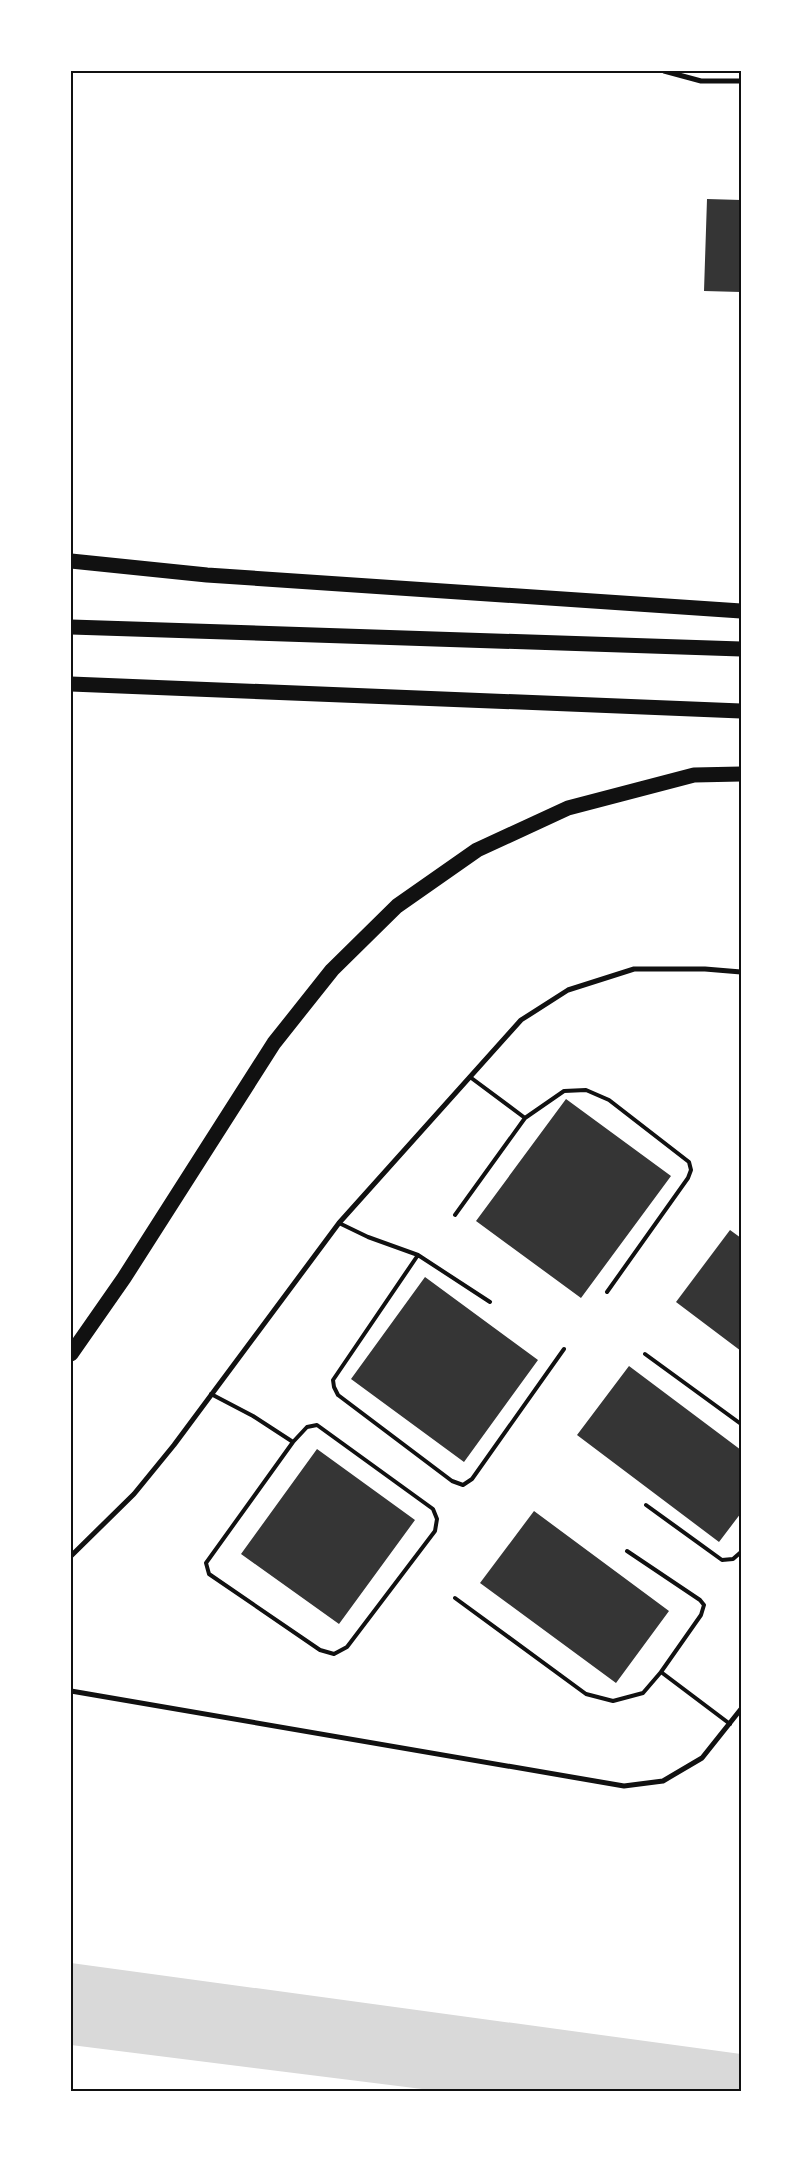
<svg xmlns="http://www.w3.org/2000/svg" width="812" height="2162" font-family="'Golos Text',sans-serif">
<style>
.water{fill:#d9d9d9}
.building{fill:#353535}
.lines{fill:none;stroke-linecap:round;stroke-linejoin:round}
.service{stroke:#111;stroke-width:4}
.minor{stroke:#111;stroke-width:5}
.motorway{stroke:#111;stroke-width:15}
.neatline{fill:none;stroke:#111;stroke-width:2}
</style>
<rect width="100%" height="100%" fill="#fff"/>
<path class="water" d="M71,1963l670,91v37h-303l-367,-46z"/>
<path class="building" d="M707,199l34,1v92l-37,-1z
M566,1099l105,77 -90,122 -105,-77z
M730,1230l11,8v113l-65,-49z
M425,1277l113,83 -74,102 -113,-83z
M629,1366l112,84v63l-22,29 -142,-107z
M317,1449l98,71 -76,104 -98,-70z
M534,1511l135,100 -53,72 -136,-100z"/>
<g class="lines">
<path class="service" d="M470,1077l55,41 39,-27 22,-1 23,10 80,62 2,8 -3,8 -81,114
M455,1215l70,-97
M339,1223l29,14 50,18 72,47
M418,1255l-85,125 1,7 4,8 114,86 11,4 9,-6 92,-130
M645,1354l96,70
M211,1394l42,22 40,26
M317,1425l116,84 4,10 -2,12 -88,116 -13,7 -14,-4 -111,-76 -3,-11 87,-121 14,-15z
M646,1505l76,55 11,-1 8,-7
M627,1551l73,49 4,5 -3,10 -40,57
M455,1598l131,96 27,7 30,-8 18,-21 69,52"/>
<path class="minor" d="M664,71l37,10h40
M71,1556l63,-62 40,-49 165,-222 182,-203 47,-30 66,-21h71l36,3
M71,1691l553,95 39,-5 39,-23 39,-49"/>
<path class="motorway" d="M71,561l136,14 534,36
M71,627l670,22
M71,684l670,27
M71,1354l53,-76 150,-235 58,-73 65,-64 80,-56 91,-42 126,-33 47,-1"/>
</g>
<rect width="812" height="2162" fill="none" stroke="#ffffff" stroke-width="145"/>
<rect x="72" y="72" width="668" height="2018" class="neatline"/>
</svg>
